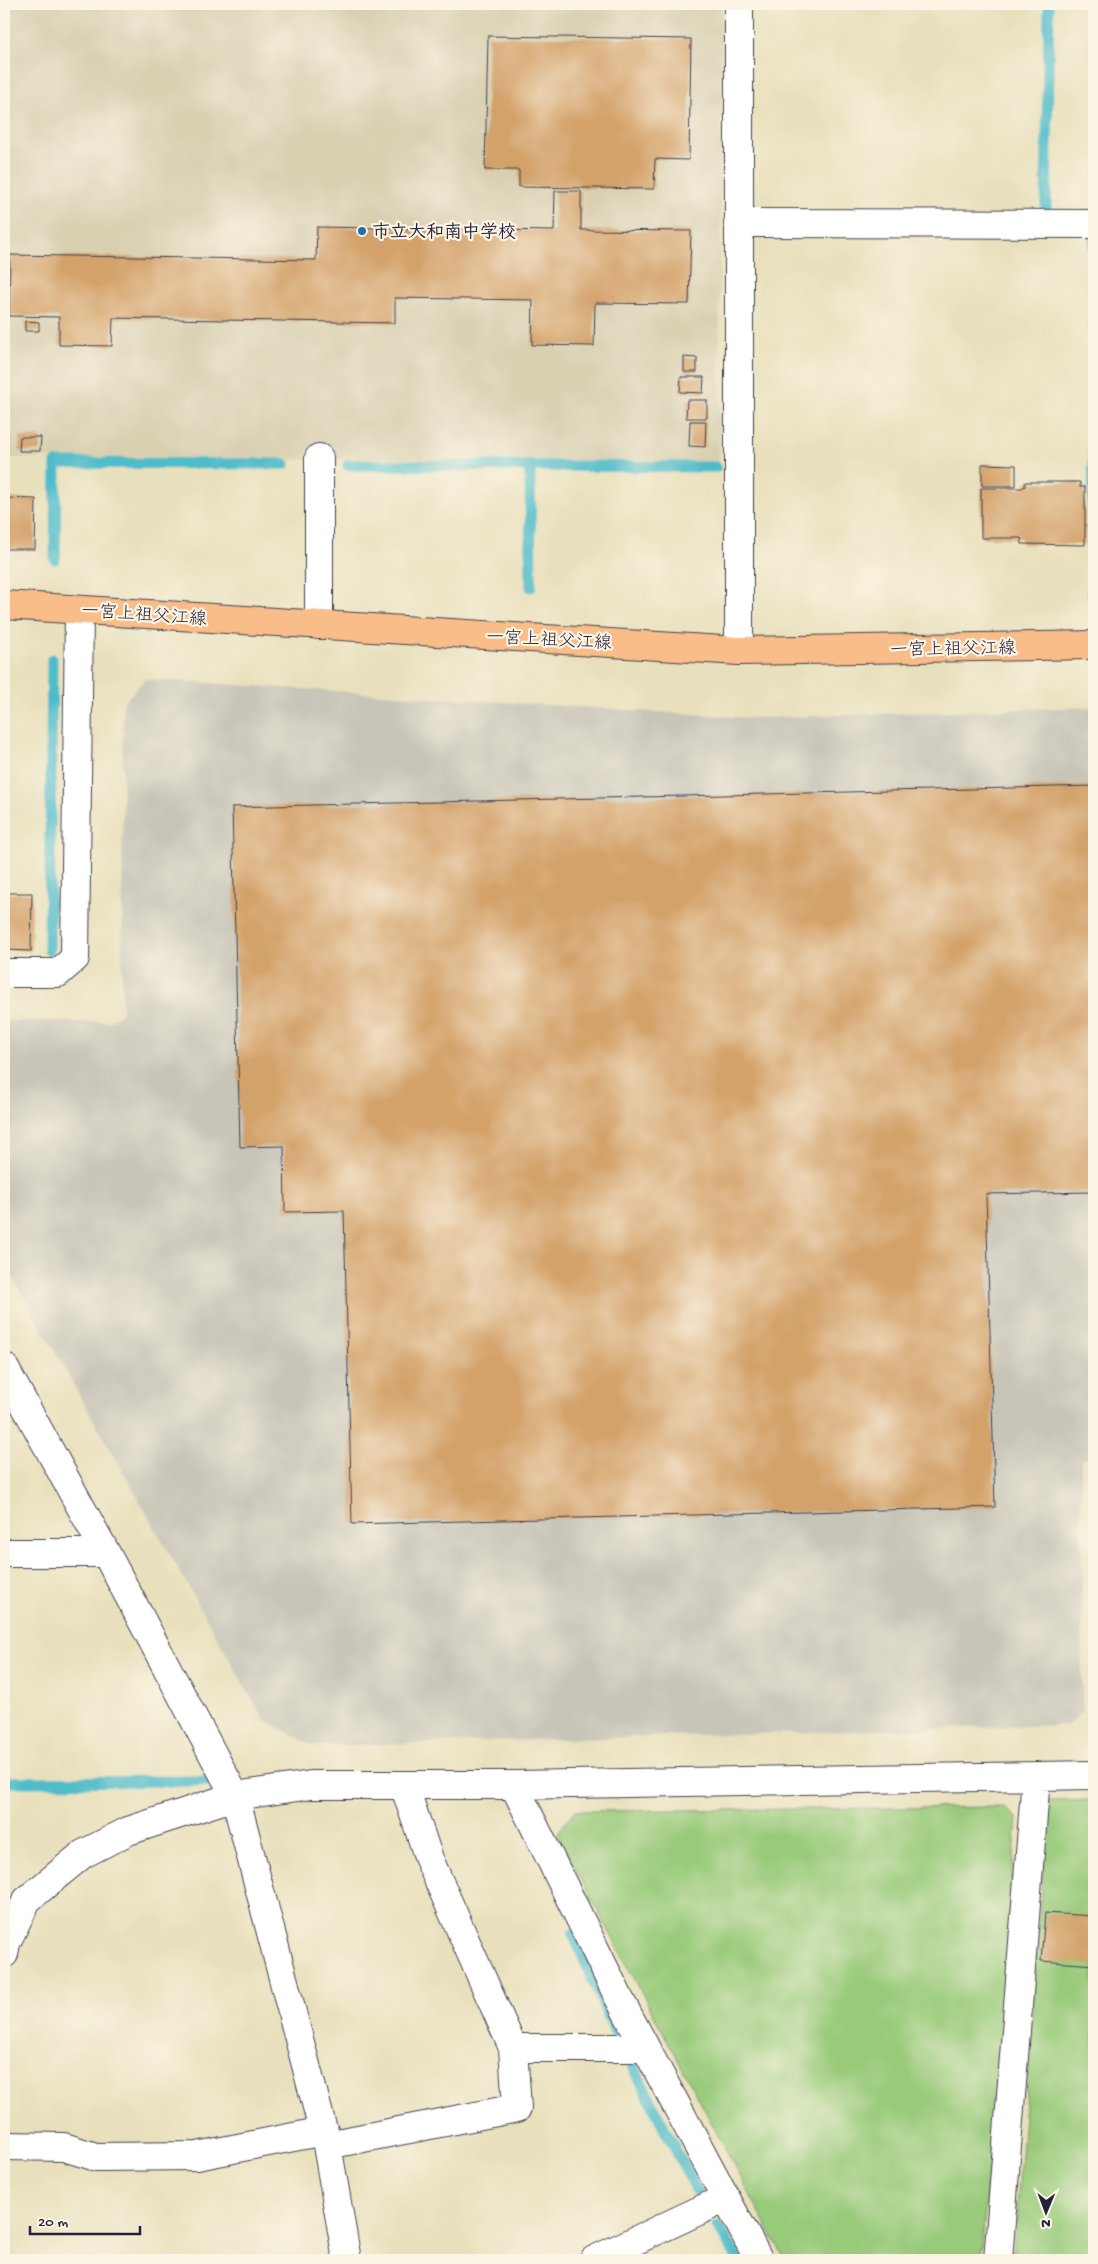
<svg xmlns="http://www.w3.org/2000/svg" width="1098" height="2264" font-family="'Gochi Hand','Klee One',sans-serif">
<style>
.built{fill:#d9d0b2}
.industrial{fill:#c7c5b8}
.green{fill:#99ca7a;stroke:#5e765a}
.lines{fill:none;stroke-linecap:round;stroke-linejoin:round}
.stream{stroke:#4fbcca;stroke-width:11}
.building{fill:#d3a26a}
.minor-casing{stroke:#403e4e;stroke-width:30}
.major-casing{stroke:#403e4e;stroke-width:30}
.minor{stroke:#fff;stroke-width:28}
.major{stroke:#f8bd89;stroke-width:28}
.poi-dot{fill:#1f6fb2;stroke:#fcf5e5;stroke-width:2}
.labels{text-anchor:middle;stroke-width:4.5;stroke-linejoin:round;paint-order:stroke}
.poi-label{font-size:18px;font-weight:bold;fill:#22223b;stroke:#fcf5e5;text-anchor:start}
.street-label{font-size:18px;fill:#22223b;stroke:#fcf5e5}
</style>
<rect width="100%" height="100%" fill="#fcf5e5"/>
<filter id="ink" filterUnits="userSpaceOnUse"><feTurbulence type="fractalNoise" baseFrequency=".02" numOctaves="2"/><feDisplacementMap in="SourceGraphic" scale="10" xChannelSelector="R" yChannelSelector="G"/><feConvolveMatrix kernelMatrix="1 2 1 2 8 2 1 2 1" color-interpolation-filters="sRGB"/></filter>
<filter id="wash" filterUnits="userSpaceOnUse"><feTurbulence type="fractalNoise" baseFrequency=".0096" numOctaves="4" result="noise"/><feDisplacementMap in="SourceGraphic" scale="20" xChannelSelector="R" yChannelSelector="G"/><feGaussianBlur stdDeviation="1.12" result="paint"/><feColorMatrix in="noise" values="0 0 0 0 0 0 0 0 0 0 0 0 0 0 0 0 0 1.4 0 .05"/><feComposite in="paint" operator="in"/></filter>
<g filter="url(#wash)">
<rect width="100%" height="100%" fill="#e8e0bc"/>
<path class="built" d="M4,4h718l-3,458 -715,-4z"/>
<path class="industrial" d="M145,679l607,39 342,-11v752h-13l1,253 -14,13 -754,21 -50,-26 -260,-458v-241l105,1 13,-9 1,-310z"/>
<path class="green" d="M1094,1800v460h-81l35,-459z
M1004,1807l13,11 -36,442h-196l-228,-426 17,-23z"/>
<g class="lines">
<path class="stream" d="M1046,208l3,-204
M348,465l368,2
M530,466l1,121
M55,559l1,-96 229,1
M1093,596l1,-362
M49,950l3,-291
M4,1782l202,-1
M573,1934l42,97
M629,2058l69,136
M718,2226l20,34"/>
</g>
<g id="blocks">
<path class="building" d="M488,36l203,3 -2,121 -34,-1 -1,30 -135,-2v-17h-34z
M555,191h26v39l110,1 -2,73 -94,-1 -1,43 -62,-1 1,-45 -138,-2v25l-282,-5 -1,28 -53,-1v-28l-50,-1 1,-61 306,5 1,-33 237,4z
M25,321l14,1v9h-14z
M684,357l13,1v14h-13z
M681,377h23l-1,16 -23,-1z
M687,400h20v18h-21z
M690,421h16l-1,26 -16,-1z
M20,437h21l-1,14h-21z
M982,464l34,1v21h-34z
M1025,482h55v5h5v58l-63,-1 -1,-6h-40v-50h41l3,-2z
M4,498l32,1 -1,50h-31z
M1094,786v406l-108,2 9,313 -643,17 -8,-313 -59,1 -1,-66 -44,1 -8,-340z
M4,893h28l-1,58 -27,-1z
M1045,1913l49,3v49l-53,-4z"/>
</g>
</g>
<g filter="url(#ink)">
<use href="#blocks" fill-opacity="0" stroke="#403e4e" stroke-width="1"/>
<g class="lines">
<g class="minor-casing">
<path id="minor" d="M739,4v647
M738,223l356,1
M319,458v167
M4,973h54l17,-15 4,-348
M4,1367l102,186 129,243 92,349 20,115
M4,1553h102
M514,1785l105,213 140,262
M4,1954l2,-11 21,-43 56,-46 45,-23 107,-35 76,-11h203l580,-10
M513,2048h132
M327,2145l190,-37 -4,-60 -84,-189 -25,-74
M4,2146l60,1 32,10 101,-1 127,-25
M594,2260l132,-62
M998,2260l38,-483"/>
</g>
<g class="major-casing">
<path id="major" d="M4,605l735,46 355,-6"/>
</g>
<use href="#minor" class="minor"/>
<use href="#major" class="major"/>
</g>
</g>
<circle class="poi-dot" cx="362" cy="231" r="5"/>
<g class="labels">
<g class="poi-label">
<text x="372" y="237">市立大和南中学校</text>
</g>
<g class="street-label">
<text transform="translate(144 614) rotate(4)" y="6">一宮上祖父江線</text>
<text transform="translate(549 639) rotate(3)" y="6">一宮上祖父江線</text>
<text transform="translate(953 648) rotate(-1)" y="6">一宮上祖父江線</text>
</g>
</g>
<rect width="1098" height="2264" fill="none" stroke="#fcf5e5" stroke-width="20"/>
<g transform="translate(1046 2212) rotate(181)" stroke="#fcf5e5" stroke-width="4" paint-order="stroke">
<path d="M0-4L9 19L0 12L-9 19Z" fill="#22223b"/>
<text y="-8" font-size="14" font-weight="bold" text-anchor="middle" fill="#22223b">N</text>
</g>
<path d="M30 2226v8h110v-8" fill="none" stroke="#22223b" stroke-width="2.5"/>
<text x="38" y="2226" font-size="15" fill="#22223b" stroke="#fcf5e5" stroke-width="4" paint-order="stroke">20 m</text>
</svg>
